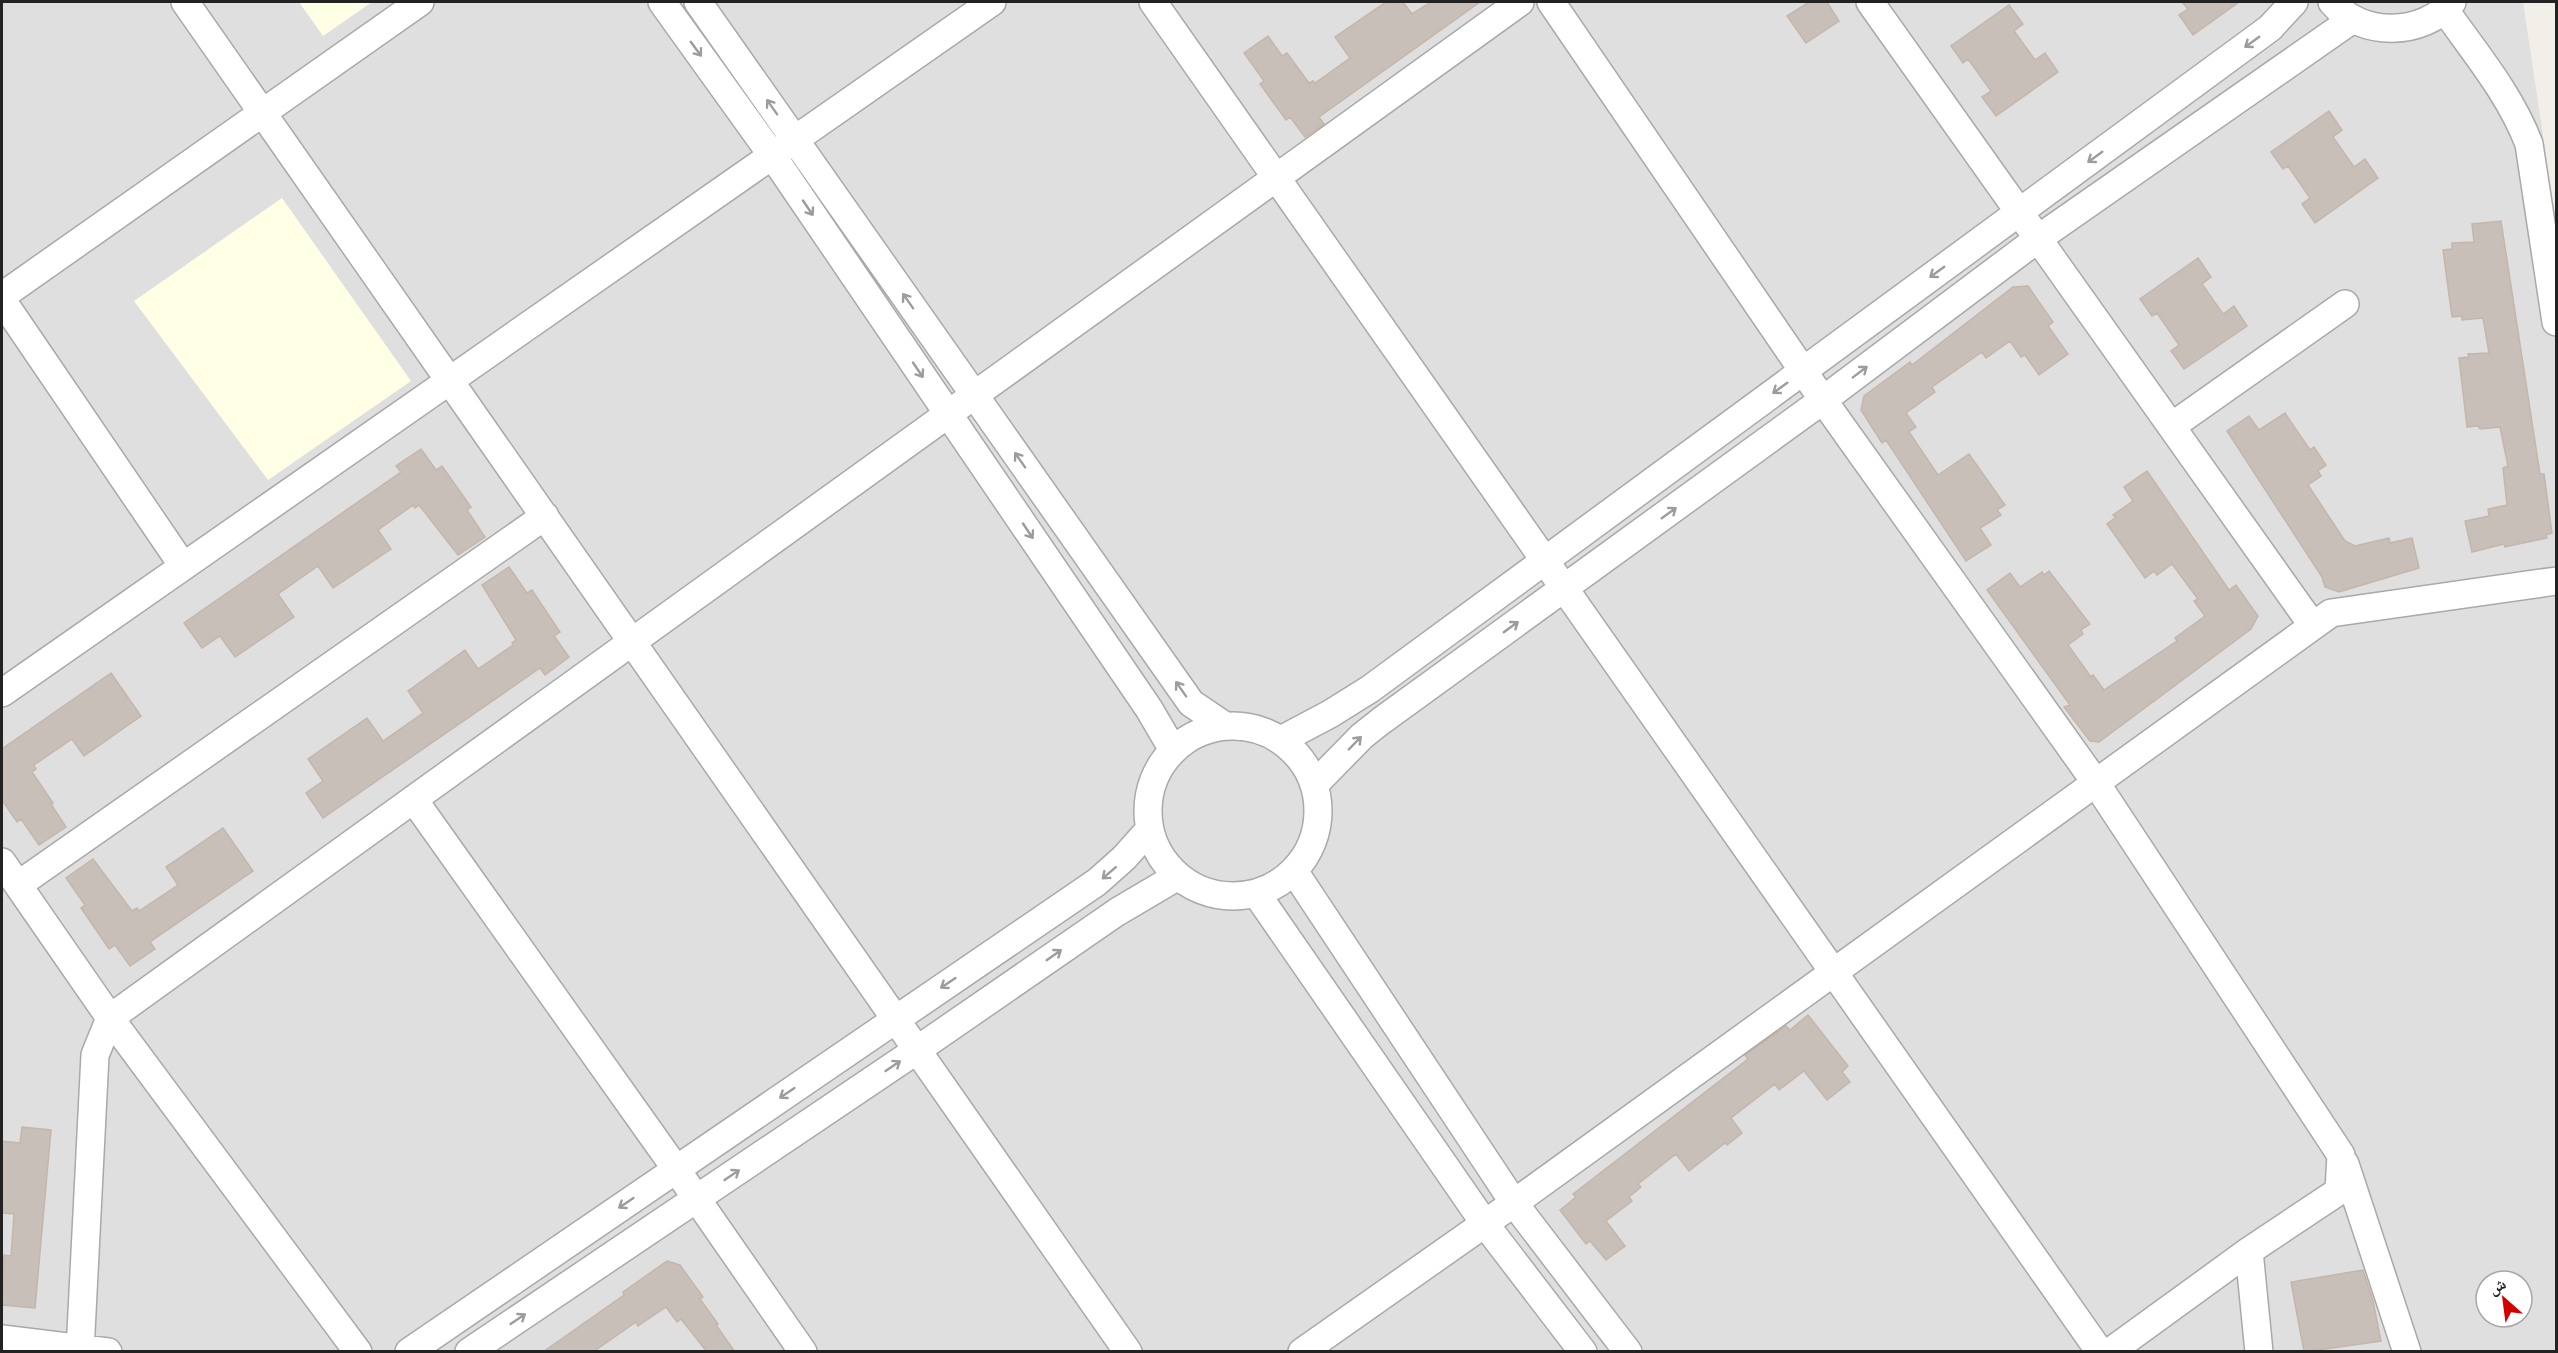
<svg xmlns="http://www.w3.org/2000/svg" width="2558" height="1353" font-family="'Public Sans','Noto Naskh Arabic',sans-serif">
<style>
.residential{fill:#e0dfdf;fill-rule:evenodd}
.education{fill:#ffffe5}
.building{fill:#c7bfb8;stroke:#c4b6ab;stroke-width:1.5}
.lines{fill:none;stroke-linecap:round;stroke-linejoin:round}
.minor-casing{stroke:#a9a9a9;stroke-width:30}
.minor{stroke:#fff;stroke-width:27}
.oneway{stroke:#9c9c9c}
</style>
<rect width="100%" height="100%" fill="#f2efe9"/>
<path class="residential" d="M2,2h2521l33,220v1129l-2554,1zM2486,1281h36v36h-36z"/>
<path class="education" d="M299,2h73l-49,34z
M282,198l129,183 -143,99 -134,-179z"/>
<path class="building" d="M1386,2h17l9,12 19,-12h49l-161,115 5,7 -19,13 -15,-20 -4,3 -26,-36 4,-3 -20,-28 24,-17 14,20 5,-3 22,30 4,-2 2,2 35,-25 -15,-21z
M1809,2h18l12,19 -33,22 -19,-27z
M2182,2h57l-46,33 -14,-20 9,-6z
M2009,5l14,19 -9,7 21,29 10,-7 13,19 -62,44 -14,-19 9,-6 -23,-32 -5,4 -12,-17z
M2329,111l13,19 -9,7 21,30 11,-8 13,19 -63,45 -13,-19 8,-6 -22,-32 -5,3 -12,-17z
M2501,221l39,253h4l8,59 -6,2 1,3 -42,9 -1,-3 -32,8 -7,-31 24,-5 -1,-7 19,-4 -4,-37 5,-2 -8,-39 -20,2 -2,-3 -11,1 -8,-69 10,-1 -1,-3 21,-1 -6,-35 -21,2v-4l-10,1 -9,-67 9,-1v-6l22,-1 -2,-18z
M2198,258l13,19 -9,7 21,30 11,-8 13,20 -63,43 -13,-18 8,-6 -22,-32 -5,3 -12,-17z
M2028,286l25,36 -5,4 20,28 -29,21 -14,-20 -4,2 -11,-16 -24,17 -4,-6 -50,35 3,5 -29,21 10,14 -7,5 29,43 31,-21 36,51 -8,5 4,5 -21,13 11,17 -25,16 -80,-121 -4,3 -21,-33 3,-14 46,-34 2,3 101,-78z
M2285,413l25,37 4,-3 12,18 -8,6 3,5 -13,9 37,56 10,5 34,-8 1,5 22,-5 7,30 -80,24 -14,-5 -3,-10 -95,-146 22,-15 10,14z
M421,449l15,21 6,-4 29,41 -4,3 18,27 -27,18 -39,-50 -4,3 -2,-3 -35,25 13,19 -58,39 -15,-22 -40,28 16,23 -59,40 -15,-21 -18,12 -18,-25 217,-151 -5,-6z
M2147,471l82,119 7,-5 22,31 -7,13 -152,113 -9,-1 -26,-34 6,-2 -83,-115 23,-17 10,14 22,-15 2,3 5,-4 41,53 -9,6 2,4 -15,11 23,32 2,-2 11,15 73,-49 -2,-3 30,-22 -11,-15 4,-2 -26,-35 -15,11 -3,-4 -9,7 -38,-54 9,-7 -3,-2 20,-14 -9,-14z
M509,567l18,26 5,-3 28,42 -6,4 15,21 -24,18 -5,-7 -217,150 -17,-25 17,-12 -15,-22 59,-41 16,23 40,-28 -15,-22 57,-41 13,19 35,-24 -1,-2 4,-3 -34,-55z
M111,673l30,43 -57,40 -12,-17 -38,26 2,4 -4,3 21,31 -2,1 15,23 -27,18 -18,-26 -4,3 -15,-22v-51z
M223,828l30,43 -103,71 5,7 -25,17 -15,-21 -6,4 -28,-41 4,-3 -19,-27 27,-19 39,52 5,-3 2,3 39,-26 -12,-18z
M1808,1015l40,51 -6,6 8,10 -23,18 -23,-29 -25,19 -4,-6 -44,34 11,15 -15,12 -2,-2 -36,28 -13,-17 -38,30 3,3 -12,10 3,4 -26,20 19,25 -19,14 -16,-19 -4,3 -26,-34 16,-13 -3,-3 175,-135 -3,-4 41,-29 4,4z
M22,1127l29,3 -16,178 -33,-3 2,-50 7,1 3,-42 -12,-1v-72l18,2z
M667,1261l13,4 23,32 -3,2 18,25 -2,1 19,27h-28l-26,-33 -4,3 -11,-15 -28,19 -2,-4 -43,30h-50l81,-57 -1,-3z
M2363,1270l10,31 8,40 -77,11 -13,-70z"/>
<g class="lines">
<g class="minor-casing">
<path id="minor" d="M185,2l943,1350
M662,2l110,153 377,554 24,41
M698,2l493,701 34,23
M1153,2l947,1350
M1551,2l272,398 273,383 245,372 -2,36 -90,60 -139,101
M1870,2l443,624
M2332,2c30,36 91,34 120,0
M2445,10c30,43 65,84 84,134l27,178
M2,296l418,-294
M2,300l181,266
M2172,426l173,-122
M2,693l990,-691
M1148 811a85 85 0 1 1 170 0a85 85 0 1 1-170 0Z
M1281,740l49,-26 40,-25 900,-661 24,-26
M1314,785l48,-49 19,-15 442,-321 216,-162 314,-219
M414,800l262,369 127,183
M2,862l108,156 248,334
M1294,871l220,332 114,149
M18,885l527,-369
M1256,893l229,331 98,128
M2345,1164l62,188
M2249,1251l10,101
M2,1339l106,13
M80,1352l15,-297 15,-37 1410,-1016
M409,1352l688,-470 27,-24 25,-28
M469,1352l448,-302 200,-138 61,-36
M1302,1352l212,-149 817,-590 225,-32"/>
</g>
<use href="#minor" class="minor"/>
</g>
<defs><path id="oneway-shaft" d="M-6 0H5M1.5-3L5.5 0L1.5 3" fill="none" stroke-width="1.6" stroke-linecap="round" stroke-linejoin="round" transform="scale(1.5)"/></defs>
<g class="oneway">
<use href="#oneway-shaft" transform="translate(2252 42) rotate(144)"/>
<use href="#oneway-shaft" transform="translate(696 49) rotate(54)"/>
<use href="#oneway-shaft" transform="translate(772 107) rotate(-125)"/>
<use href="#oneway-shaft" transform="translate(2095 157) rotate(144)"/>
<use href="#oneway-shaft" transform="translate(808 208) rotate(56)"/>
<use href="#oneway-shaft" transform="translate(1937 272) rotate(144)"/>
<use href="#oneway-shaft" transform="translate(908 301) rotate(-125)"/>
<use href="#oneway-shaft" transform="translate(918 370) rotate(56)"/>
<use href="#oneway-shaft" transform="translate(1860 372) rotate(-37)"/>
<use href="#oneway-shaft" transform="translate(1780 388) rotate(144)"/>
<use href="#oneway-shaft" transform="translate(1020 460) rotate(-125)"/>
<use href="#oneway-shaft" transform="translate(1669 513) rotate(-36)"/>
<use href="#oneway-shaft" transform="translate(1028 531) rotate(56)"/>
<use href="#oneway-shaft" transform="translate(1511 627) rotate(-36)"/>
<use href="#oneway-shaft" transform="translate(1181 689) rotate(-125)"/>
<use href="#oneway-shaft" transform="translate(1355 743) rotate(-46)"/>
<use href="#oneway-shaft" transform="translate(1109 873) rotate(139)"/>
<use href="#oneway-shaft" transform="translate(1054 955) rotate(-35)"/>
<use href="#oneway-shaft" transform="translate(948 983) rotate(146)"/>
<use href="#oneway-shaft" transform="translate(893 1066) rotate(-34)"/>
<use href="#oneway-shaft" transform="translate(787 1093) rotate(146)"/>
<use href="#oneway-shaft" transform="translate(732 1175) rotate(-34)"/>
<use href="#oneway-shaft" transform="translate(626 1203) rotate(146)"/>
<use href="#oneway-shaft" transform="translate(518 1319) rotate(-34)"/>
</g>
<rect width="2558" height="1353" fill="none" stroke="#222222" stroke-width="6"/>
<g transform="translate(2504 1299) rotate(332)"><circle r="28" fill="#ffffff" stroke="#a7a7a7" stroke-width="1.5"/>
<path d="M0-4.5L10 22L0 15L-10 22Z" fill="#d40000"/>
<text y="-9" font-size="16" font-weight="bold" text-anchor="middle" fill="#222222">ش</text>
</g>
</svg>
